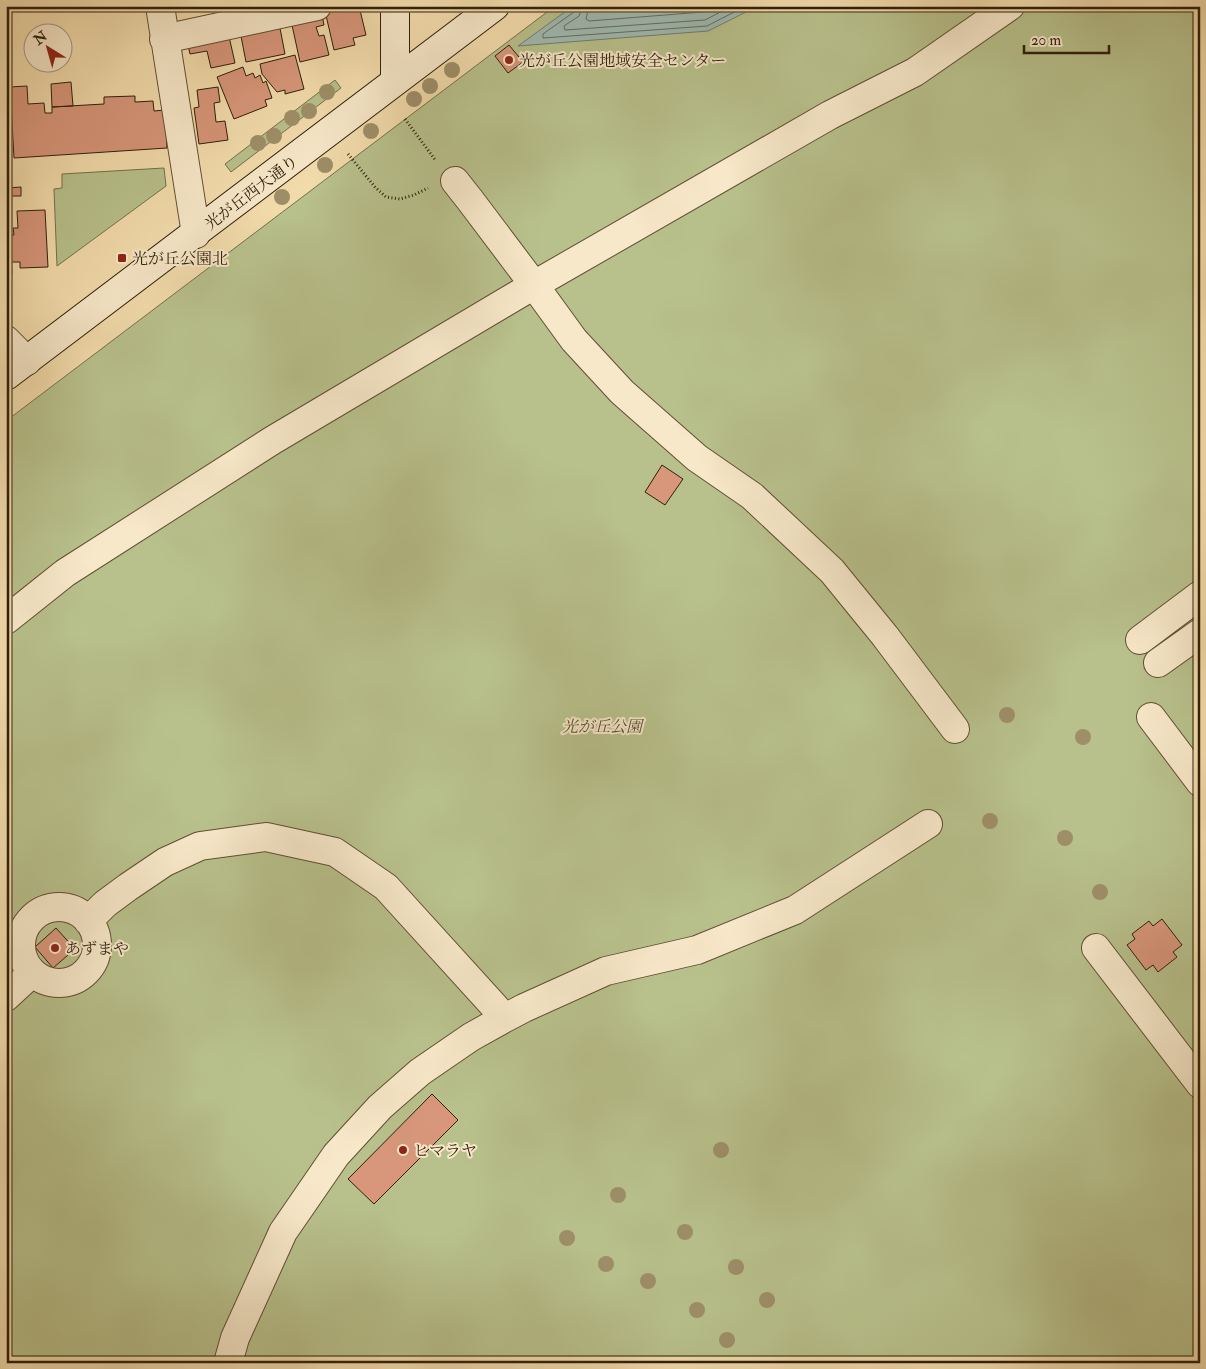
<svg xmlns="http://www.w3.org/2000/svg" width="1206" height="1369" font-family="'IM FELL Double Pica','Noto Serif JP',serif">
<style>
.green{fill:#b8c18c;stroke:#74704c}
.water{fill:#9ebab2;stroke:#727c6f}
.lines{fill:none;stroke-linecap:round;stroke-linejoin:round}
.shore{stroke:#666c5e;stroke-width:1}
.building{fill:#d8977b;stroke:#2f1f0b}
.street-casing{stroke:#604e33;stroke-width:30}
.secondary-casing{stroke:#2f1f0b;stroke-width:30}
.path{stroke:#2f1f0b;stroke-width:3;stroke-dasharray:1 2.5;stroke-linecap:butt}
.street{stroke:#f7e8c9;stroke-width:28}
.secondary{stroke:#f7e8c9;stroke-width:28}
.tree{fill:#9e8f69}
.poi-dot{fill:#8f2418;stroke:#f7e8c9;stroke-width:2}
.labels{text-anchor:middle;stroke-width:4;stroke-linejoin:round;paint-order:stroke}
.poi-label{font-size:16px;fill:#2f1f0b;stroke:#f7e8c9;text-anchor:start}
.street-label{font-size:16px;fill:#2f1f0b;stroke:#f7e8c9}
.park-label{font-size:16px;font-style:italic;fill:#585032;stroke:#f7e8c9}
</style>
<rect width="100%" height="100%" fill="#f3dcac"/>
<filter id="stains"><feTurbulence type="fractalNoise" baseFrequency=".004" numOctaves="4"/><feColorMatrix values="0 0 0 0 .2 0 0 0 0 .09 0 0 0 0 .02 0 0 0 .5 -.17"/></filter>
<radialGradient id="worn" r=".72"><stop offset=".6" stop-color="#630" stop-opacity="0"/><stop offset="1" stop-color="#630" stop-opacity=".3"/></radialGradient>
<path class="green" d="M555,6h645v1357h-1194v-942z
M335,80l6,8 -110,84 -6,-8z
M164,168l2,18 -109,80 -3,-77 8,-1v-14z"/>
<path class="water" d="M573,6h185l-50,25 -190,15z"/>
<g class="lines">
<path class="shore" d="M575,6l-1,6 -31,22v4l164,-12 39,-20
M582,6l-1,5 -2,5 -15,10 1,4 140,-10 27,-14
M589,6l-3,13 3,2 114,-9 13,-6"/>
</g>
<path class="building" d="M343,6h16l7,29 -13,3 2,7 -21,5 -9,-39z
M321,10l3,15 -8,2 3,9 5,-1 5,20 -29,7 -8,-37z
M279,23l6,31 -39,8 -6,-31z
M228,32l7,31 -24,5 -4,-17 -17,3 -3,-13z
M509,45l14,17 -15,11 -13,-17z
M295,55l9,34 -19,5v-4l-8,2 -15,-18 -2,-10z
M243,67l3,9 7,-3 2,5 5,-3 3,8 3,-2 6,17 -7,2 2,6 -33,13 -17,-42z
M71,82l2,24 -21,1 -1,-23z
M27,86l1,18 16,-1 1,10h7v-6l52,-3v-7l31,-1v6l18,-1 1,10 11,-1 2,38 -153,10 -4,-71z
M218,87l2,15 -6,1 2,19 9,-1 3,19 -29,4 -5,-36 5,-1 -2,-17z
M21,187v9h-13l-1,-8z
M45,210l3,57 -28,1v-6h-9l1,11 -6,1v-58h3l1,19h4l-1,-7h5l-1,-17z
M662,465l21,14 -18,26 -20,-13z
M1162,919l20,26 -9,7 4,5 -19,15 -5,-7 -7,5 -19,-25 8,-6 -3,-5 17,-13 4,5z
M56,928l19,21 -22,19 -18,-21z
M432,1094l26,26 -84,84 -26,-25z"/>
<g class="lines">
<g class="street-casing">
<path id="street" d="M160,6l36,228
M164,39l153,-33
M455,181l15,19 64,85 40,55 48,52 75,66 55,38 80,75 53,65 70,93
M6,340l21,21
M6,620l59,-47 208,-133 261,-155 296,-170 85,-43 95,-66
M1140,640l60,-45
M1158,663l42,-30
M1151,717l49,65
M21 945a38 38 0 1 1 76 0a38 38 0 1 1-76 0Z
M88,921l17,-17 23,-17 37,-25 35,-16 66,-9 69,15 51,35 119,131
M1096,948l104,136
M6,997l26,-24
M228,1363l7,-25 48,-106 53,-77 44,-48 40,-35 51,-35 34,-19 19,-10 82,-37 91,-21 98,-40 133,-86"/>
</g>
<g class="secondary-casing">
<path id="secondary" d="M395,6v75
M6,376l489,-370"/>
</g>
<path class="path" d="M405,119l31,42
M348,154l27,33 11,10 14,2 14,-4 14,-7"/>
<use href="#street" class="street"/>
<use href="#secondary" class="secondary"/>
</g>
<g class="tree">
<circle cx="452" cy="70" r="8"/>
<circle cx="430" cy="86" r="8"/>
<circle cx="327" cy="92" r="8"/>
<circle cx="414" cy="99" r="8"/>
<circle cx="309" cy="111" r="8"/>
<circle cx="292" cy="118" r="8"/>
<circle cx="371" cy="131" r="8"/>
<circle cx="274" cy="136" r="8"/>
<circle cx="258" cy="143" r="8"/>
<circle cx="325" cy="165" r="8"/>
<circle cx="282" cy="197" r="8"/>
<circle cx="1007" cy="715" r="8"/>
<circle cx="1083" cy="737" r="8"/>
<circle cx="990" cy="821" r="8"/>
<circle cx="1065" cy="838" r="8"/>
<circle cx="1100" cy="892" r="8"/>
<circle cx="721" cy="1150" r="8"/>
<circle cx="618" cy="1195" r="8"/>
<circle cx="685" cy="1232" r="8"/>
<circle cx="567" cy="1238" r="8"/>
<circle cx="606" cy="1264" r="8"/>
<circle cx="736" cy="1267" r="8"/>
<circle cx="648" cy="1281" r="8"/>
<circle cx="767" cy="1300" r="8"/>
<circle cx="697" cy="1310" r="8"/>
<circle cx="727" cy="1340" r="8"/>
</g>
<g class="poi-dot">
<circle cx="509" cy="60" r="5"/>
<rect x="117" y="253" width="10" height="10" rx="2.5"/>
<circle cx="55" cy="948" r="5"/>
<circle cx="403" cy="1150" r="5"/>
</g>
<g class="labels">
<g class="poi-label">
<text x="519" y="66">光が丘公園地域安全センター</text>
<text x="132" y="264">光が丘公園北</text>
<text x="65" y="954">あずまや</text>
<text x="413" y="1156">ヒマラヤ</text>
</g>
<g class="street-label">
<text transform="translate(251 192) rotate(-37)" y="6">光が丘西大通り</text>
</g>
<g class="park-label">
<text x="602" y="732">光が丘公園</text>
</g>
</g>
<rect width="1206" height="1369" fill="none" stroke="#f3dcac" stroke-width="25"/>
<rect x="8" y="8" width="1191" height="1354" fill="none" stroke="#2f1f0b" stroke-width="2.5"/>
<rect x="12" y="12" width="1181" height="1344" fill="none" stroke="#2f1f0b"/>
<g transform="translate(48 48) rotate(323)"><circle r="24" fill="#f7e8c9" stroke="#a7987d"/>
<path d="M0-4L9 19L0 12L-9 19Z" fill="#8f2418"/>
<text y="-8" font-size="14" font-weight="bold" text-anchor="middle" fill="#2f1f0b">N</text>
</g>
<path d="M1024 45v8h85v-8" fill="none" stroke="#2f1f0b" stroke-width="2.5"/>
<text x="1031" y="45" font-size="15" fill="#2f1f0b" stroke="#f7e8c9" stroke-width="4" paint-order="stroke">20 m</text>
<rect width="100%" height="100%" filter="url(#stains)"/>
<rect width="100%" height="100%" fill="url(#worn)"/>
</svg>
